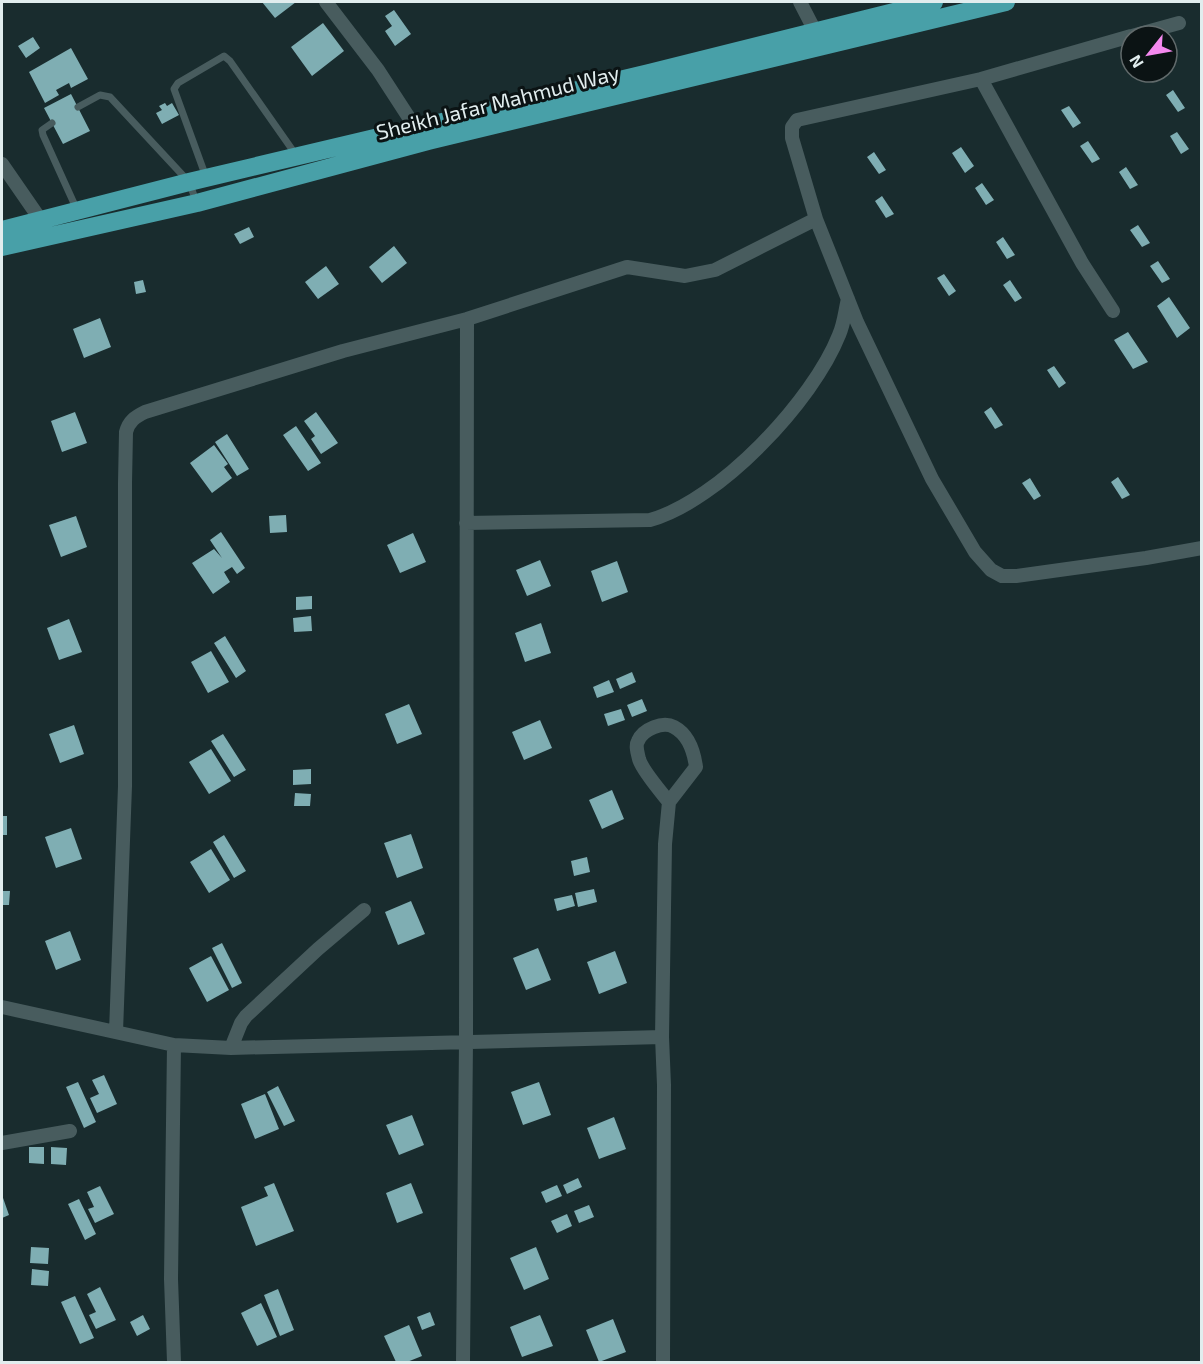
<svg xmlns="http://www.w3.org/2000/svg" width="1203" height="1364" font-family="'Exo 2',sans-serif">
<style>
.building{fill:#7faeb3}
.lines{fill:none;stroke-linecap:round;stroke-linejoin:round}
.lane{stroke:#485c5e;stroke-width:7}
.street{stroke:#485c5e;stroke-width:14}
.primary{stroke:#48a0a8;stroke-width:18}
.labels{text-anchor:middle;stroke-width:6;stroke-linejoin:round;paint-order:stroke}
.street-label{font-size:21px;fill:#e1edee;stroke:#0b1314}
</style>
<rect width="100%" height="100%" fill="#192c2e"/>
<path class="building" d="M262,2h34l-21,16z
M394,10l17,24 -16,12 -10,-15 7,-5 -7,-10z
M323,23l21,28 -32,25 -21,-29z
M33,37l7,11 -14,10 -8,-12z
M71,48l17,31 -17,9 -2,-5 -13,7 3,5 -14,8 -16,-31z
M1173,90l12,18 -7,4 -12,-17z
M71,94l19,37 -27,13 -19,-36z
M165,103l2,3 5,-3 7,12 -17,9 -6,-11 6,-3 -3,-4z
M1069,106l12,17 -8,5 -12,-18z
M1177,132l12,17 -8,5 -11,-18z
M1088,141l12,18 -8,4 -12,-17z
M961,147l13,19 -9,7 -13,-20z
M874,152l12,18 -7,4 -12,-17z
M1126,167l12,18 -8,4 -11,-17z
M982,183l12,17 -8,5 -11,-17z
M882,196l12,18 -8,4 -11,-17z
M1138,225l12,18 -8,4 -12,-17z
M249,227l5,10 -14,7 -6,-10z
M1003,237l12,18 -8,4 -11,-17z
M394,246l13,17 -25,20 -13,-16z
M1158,261l12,18 -8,4 -12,-17z
M326,266l13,18 -21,15 -13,-17z
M944,274l12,17 -7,5 -12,-18z
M143,280l3,12 -10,2 -2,-12z
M1010,280l12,18 -7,4 -12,-17z
M1169,297l21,31 -13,10 -20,-32z
M100,318l11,29 -27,11 -11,-29z
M1128,332l20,30 -15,7 -19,-29z
M1054,366l12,17 -7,5 -12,-18z
M991,407l12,18 -8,4 -11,-17z
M75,412l12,31 -25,9 -11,-31z
M316,412l22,31 -17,11 -10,-15 4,-3 -11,-15z
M296,426l25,37 -13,8 -25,-36z
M227,434l22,35 -12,7 -22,-34z
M214,445l14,19 -4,3 8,11 -20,15 -22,-30z
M1118,477l12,18 -8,4 -11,-17z
M1030,478l11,18 -7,4 -12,-17z
M286,515l1,17 -17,1 -1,-17z
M76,516l11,31 -26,10 -12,-32z
M221,532l24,36 -8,6 -5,-7 -8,5 6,10 -17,12 -21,-31 22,-14 8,9 -12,-18z
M413,533l13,29 -26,11 -13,-28z
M540,560l11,26 -24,10 -11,-26z
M617,561l11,31 -26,10 -11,-31z
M312,596v13l-16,1v-13z
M311,616l1,15 -18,1 -1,-14z
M69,619l13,33 -23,8 -12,-32z
M541,623l10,30 -26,9 -10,-29z
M225,636l21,35 -10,7 -22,-35z
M211,651l18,31 -21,11 -17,-31z
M632,672l4,10 -16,7 -4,-10z
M609,680l5,12 -17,6 -4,-11z
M642,699l5,12 -15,6 -5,-12z
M409,704l13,30 -25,10 -12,-30z
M621,709l4,11 -17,6 -4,-12z
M540,720l12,28 -28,12 -12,-28z
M74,725l10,29 -24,9 -11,-29z
M223,734l23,36 -12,7 -23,-36z
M211,749l20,32 -22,13 -20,-32z
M311,769v15l-18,1v-15z
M612,790l12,29 -22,10 -13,-29z
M295,793l16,1 -1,12h-16z
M2,816h5v19h-5z
M71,828l11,31 -26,9 -11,-31z
M411,834l12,34 -26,10 -13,-35z
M224,835l22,36 -12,7 -21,-36z
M211,849l19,31 -21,13 -19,-31z
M587,857l3,15 -16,4 -3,-15z
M594,889l3,13 -19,5 -3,-14z
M2,891h8l-1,14h-7z
M572,895l3,11 -18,5 -3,-12z
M411,901l14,33 -27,11 -13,-33z
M70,931l11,29 -25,10 -11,-29z
M222,943l20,40 -10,5 -20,-40z
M538,948l13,32 -25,10 -13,-32z
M615,951l12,32 -28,11 -12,-32z
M211,956l18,34 -22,12 -18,-34z
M104,1075l13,29 -20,9 -7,-15 9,-4 -7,-14z
M78,1082l18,40 -12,6 -18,-41z
M539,1082l12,33 -28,10 -12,-33z
M278,1086l17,35 -11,5 -17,-34z
M265,1094l14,35 -24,10 -14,-35z
M412,1115l12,30 -25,10 -13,-30z
M614,1117l12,32 -27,10 -12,-31z
M29,1147h15v17l-15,-1z
M51,1147l16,1 -1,17 -15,-1z
M578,1178l4,9 -15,7 -4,-9z
M274,1183l20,48 -38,15 -15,-39 27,-11 -4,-9z
M411,1183l12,30 -26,10 -11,-30z
M557,1185l5,11 -16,7 -5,-11z
M100,1186l14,28 -19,9 -7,-14 6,-2 -7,-15z
M2,1195l7,20 -7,3z
M79,1199l17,35 -11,6 -17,-36z
M589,1205l5,12 -15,6 -5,-12z
M567,1214l5,12 -15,7 -6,-12z
M31,1247l18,1 -1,16 -18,-1z
M536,1247l13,32 -25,11 -14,-32z
M32,1269l17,2 -1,15 -17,-1z
M100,1287l16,33 -20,9 -7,-14 7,-3 -9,-18z
M278,1289l16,41 -14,6 -16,-41z
M75,1296l19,42 -14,6 -19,-42z
M261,1303l16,34 -20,9 -16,-33z
M430,1312l5,13 -13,5 -5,-13z
M143,1315l7,14 -13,7 -7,-14z
M540,1315l13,31 -31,11 -12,-30z
M613,1319l13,33 -27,10 -13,-32z
M409,1325l13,31 -15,6h-11l-12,-26z"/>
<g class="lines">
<path class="lane" d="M78,107l22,-12 10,2 79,85 7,19
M52,123l-10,7 1,5 34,75
M206,177l-32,-88 4,-6 46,-27 6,5 66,94"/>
<path class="street" d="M326,2l52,68 37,57
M800,2l15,29
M1131,36l-150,43 -184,41 -5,7v11l24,81 41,103 75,157 43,73 16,18 11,6h14l130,-18 56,-10
M1132,36l47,-13
M981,79l101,184 31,48
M2,164l38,55
M466,523l184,-3c69,-19 163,-119 189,-185 5,-11 6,-24 9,-36
M2,1007l172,38 57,3 431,-11
M116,1032l9,-246v-303l1,-51c3,-11 9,-15 19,-20l198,-61 124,-32 160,-52 58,9 30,-6 101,-51
M174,1045l-3,234 3,83
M231,1048l10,-25 5,-7 72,-67 46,-39
M2,1143l68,-12
M463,1362l3,-321 1,-722
M663,1362l1,-277 -2,-48 3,-193 4,-42 27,-35c-2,-15 -7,-32 -22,-40 -11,-6 -31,2 -36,14 -3,5 0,13 1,18 3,11 22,33 30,43"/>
<path class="primary" d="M2,230l187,-48 460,-109 285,-71
M2,247l195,-44 231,-62 578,-139"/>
</g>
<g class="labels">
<g class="street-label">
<text transform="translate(498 103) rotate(-14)" y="7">Sheikh Jafar Mahmud Way</text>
</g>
</g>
<rect width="1203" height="1364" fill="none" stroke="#e1edee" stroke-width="6"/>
<g transform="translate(1149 54) rotate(239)"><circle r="28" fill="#0b1314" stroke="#616a6b" stroke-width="1.5"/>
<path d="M0-4.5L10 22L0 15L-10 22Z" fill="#f589ef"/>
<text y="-9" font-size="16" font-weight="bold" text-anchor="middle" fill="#e1edee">N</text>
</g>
</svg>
